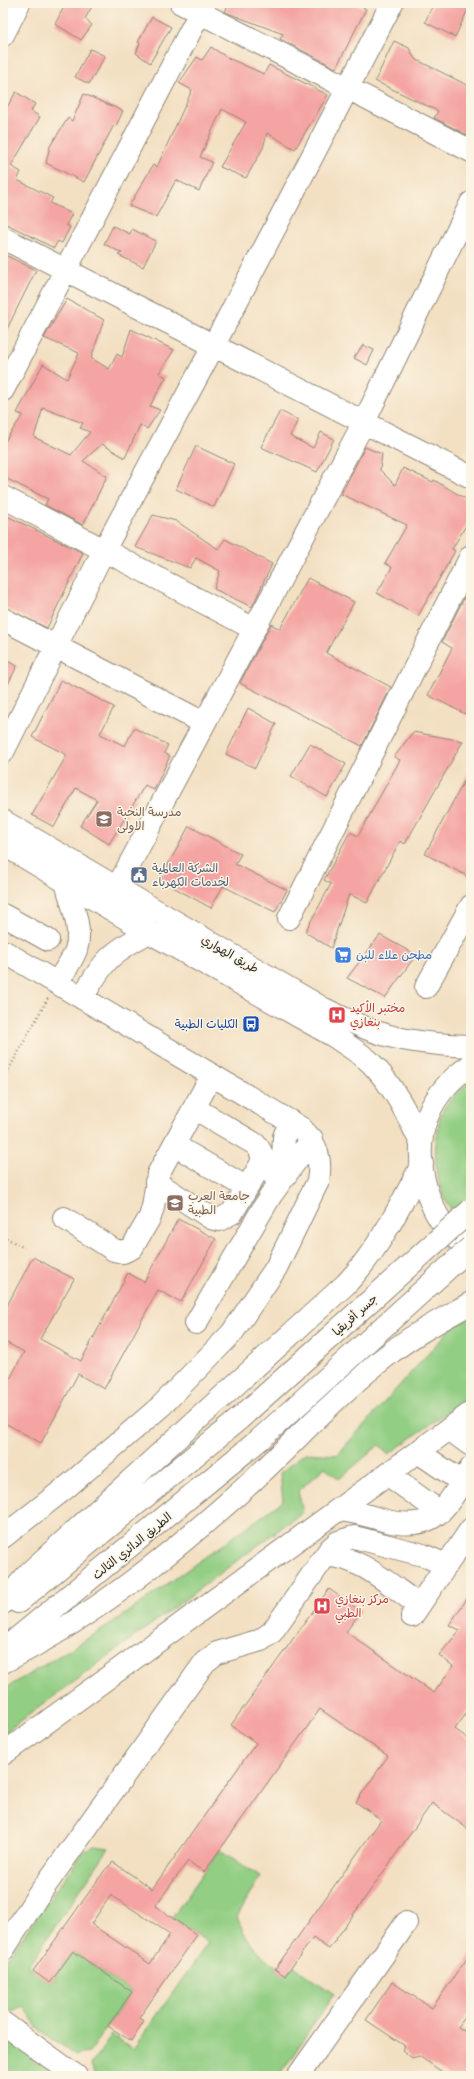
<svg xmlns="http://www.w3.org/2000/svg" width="474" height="2079" font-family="'Balsamiq Sans','Playpen Sans Arabic',sans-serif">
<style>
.green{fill:#92ce83;stroke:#5e7c57}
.building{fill:#f4a5a3;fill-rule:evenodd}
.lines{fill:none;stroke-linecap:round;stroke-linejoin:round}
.minor-casing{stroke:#8f8677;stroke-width:24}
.major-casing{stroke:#8f8677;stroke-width:24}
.highway-casing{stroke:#8f8677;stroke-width:24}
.path{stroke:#8f8677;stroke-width:2.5;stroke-dasharray:1 3;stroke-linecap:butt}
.minor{stroke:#fff;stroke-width:22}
.major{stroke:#fff;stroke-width:22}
.highway{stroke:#fff;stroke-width:22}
.highway-bridge-casing{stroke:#8f8677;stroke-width:24;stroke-linecap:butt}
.highway-bridge{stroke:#fff;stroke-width:22}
.labels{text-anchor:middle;stroke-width:3;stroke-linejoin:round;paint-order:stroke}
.education-label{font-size:12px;fill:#785e54;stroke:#fcf5e5;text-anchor:start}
.service-label{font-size:12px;fill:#4e5e75;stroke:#fcf5e5;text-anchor:start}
.street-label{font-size:12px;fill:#2b2b2b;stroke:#fcf5e5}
.shop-label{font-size:12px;fill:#366cbe;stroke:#fcf5e5;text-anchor:start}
.health-label{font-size:12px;fill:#be3a42;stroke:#fcf5e5;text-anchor:start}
.transit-label{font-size:12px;fill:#164399;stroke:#fcf5e5;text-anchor:end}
</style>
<rect width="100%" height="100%" fill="#fcf5e5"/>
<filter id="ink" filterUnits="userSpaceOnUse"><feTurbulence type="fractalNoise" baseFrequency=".025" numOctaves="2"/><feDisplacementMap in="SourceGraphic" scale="8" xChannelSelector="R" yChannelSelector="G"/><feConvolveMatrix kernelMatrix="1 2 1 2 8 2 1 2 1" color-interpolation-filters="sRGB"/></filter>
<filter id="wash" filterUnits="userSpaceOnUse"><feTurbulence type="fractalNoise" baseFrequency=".012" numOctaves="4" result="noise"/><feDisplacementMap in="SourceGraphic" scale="16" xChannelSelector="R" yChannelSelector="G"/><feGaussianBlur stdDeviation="0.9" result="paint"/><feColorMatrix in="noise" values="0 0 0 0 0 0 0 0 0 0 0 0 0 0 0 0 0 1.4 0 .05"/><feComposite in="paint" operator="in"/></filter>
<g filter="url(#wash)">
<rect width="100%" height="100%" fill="#f3e0c3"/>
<path class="green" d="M471,1081v147c-33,-20 -40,-62 -33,-98 1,-5 1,-13 4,-18 7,-13 17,-22 29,-31z
M471,1318v77l-82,59 -10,-9 -40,34 -14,-12 -27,24 5,21 -300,222v-44l110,-67 170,-122 -3,-28 25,-20 32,2 115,-128z
M94,1846l15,2 -81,118 22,17 23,-32 59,41 -44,61 -12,2 -38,-26 -14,-23 -12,6 -9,-7v-41l80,-112z
M220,1850l40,26 -23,41c10,25 18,34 39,49l-1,3 10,7 9,-10 40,28 -55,82h-184l-4,-11 21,-30 21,14 75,-106 -36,-26z
M3,2028l68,48h-68z"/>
<g id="blocks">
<path class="building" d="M66,3h18l8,3 -7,13 7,6 -11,15 -26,-16z
M229,3h125l12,6 -30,59 -56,-29 3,-5 -58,-22z
M434,3h37l-16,34 -30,-15z
M152,17l19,10 -21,36 -14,-10 4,-10 -2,-1z
M394,41l15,7 6,11 56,28v50l-37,-19 4,-7 -63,-30z
M211,47l17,11 36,16 5,-9 59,30 -33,54 -28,-16 -4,15 -17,30 -26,-11 26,-45 -24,-13 -22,48 12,5 -13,29 -23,-11 -20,37 -27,-11 24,-41 4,2 35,-77 -13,-7 18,-26 5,3z
M90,49l15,7 -16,28 -14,-7z
M16,92l19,12 -4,7 9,6 -29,49 10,6 -4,8 36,18 -3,5 22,11 -6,11 4,2 -8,16 -4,-2 -4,7 -51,-26v-108z
M84,94l39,17 -7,15 -2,-1 -30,57 -38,-19 4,-17 18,-28 4,3z
M113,226l17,8 2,-5 24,12 -13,26 -25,-12 4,-2 -18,-9z
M3,254l33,16 -33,67z
M67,299l37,21 -13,38 18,11 8,-15 5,3 9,-28 43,21 -15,23 7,4 -16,29 10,4 -13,19 -7,-4 -15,33 -23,-14 -19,17 24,15 -24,49 -38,-20 3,-6 -45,-22v-33l20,-29 -6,-2 26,-49 24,15 12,-26 -35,-15zM43,408l40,15 -3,5 10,4 -19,23 -37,-18z
M363,345l11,5 -7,15 -13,-7z
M280,411l18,9 -8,16 23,12 8,-16 13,7 -17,33 -56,-25z
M196,446l38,18 -20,43 -38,-18z
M365,447l17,7 -2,16 15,15 8,-17 30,14 1,-2 37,22v15l-19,32 3,2 -37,65 -41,-23 15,-26 -7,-4 22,-38 -66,-31z
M3,514l80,39 -36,75 -44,-21z
M153,515l23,6 42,28 7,-10 47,25 -20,43 -38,-18 6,-18 -24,-13 -6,10 -55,-21z
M308,578l46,24 -28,51 65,34 -29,59 -122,-63 31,-59 9,5z
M471,584v133l-43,-22 24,-47 -10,-6z
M3,659l14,7 -14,28z
M61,680l53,27 -14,27 25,12 9,-18 34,17 -4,8 6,3 -16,34 -9,-5 -36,59 -29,-18 17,-26 -21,-12 -22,39 -22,-12 35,-60 -35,-18z
M248,708l28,16 -21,44 -29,-14z
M413,732l50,9 -58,103 -5,-3 -33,62 -18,-9 -18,54 -26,-16 26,-48 -7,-4 26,-48 8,4 42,-76 -6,-3z
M310,744l36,20 -19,33 -36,-21z
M471,768v110l-46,-24z
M189,826l52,28 -6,10 52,26 -12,22 -52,-26 -12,22 -51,-28z
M380,935l36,20 -31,43 -38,-20z
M178,1219l38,20 -35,63 -23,-12 -54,99 -26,-15 -37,69 -38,-21v-30l21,-40 -21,-11v-28l30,-56 41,22 -34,60 41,22 47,-88 16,9z
M329,1589l32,22 -15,21 88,61 19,-27 -14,-11 21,-25 -11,-5 22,-32v114l-16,22 16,12v90l-39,-28 -103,146 -16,-11 -28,38 -10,-7 106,-149 -25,-18 32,-46 -68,-47 -116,163 -16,-11 -33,45 42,29 -58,83 5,3 -13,20 -23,-15 24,-34 -59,-41 -23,32 -17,-12 72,-101 8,-8 39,27 104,-146 -25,-18zM111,1895l59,39 -20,30 -59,-40z
M471,1953v56l-13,18 13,8v41h-23l-29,-20 -7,2 -10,-8 3,-4 -39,-26 26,-38 40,26z"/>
</g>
</g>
<g filter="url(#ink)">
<use href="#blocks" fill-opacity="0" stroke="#8f8677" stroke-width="1"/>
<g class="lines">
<g class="minor-casing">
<path id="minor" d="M181,3l290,148
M3,35l16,-32
M3,238l468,239
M3,390l202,-387
M3,497l251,132
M3,619l201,104
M3,752l101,-202 110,-205 178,-342
M117,888l247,-466 107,-219
M3,915l45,25
M289,918l182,-362
M3,951l298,177c16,16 21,31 17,53l-42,87 -44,65 -71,73 -93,80 -65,51
M57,982c7,-10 15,-21 19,-32 7,-21 -5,-48 -10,-68
M426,987l45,-81
M82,998c22,-38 28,-45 67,-66
M174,1145l73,43
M275,1178l8,-20 1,-21 6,-16
M156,1182l55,36 8,2 13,-7 28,-47c4,-8 2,-15 -5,-22l-61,-36
M64,1218l50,32 9,2 9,-4 18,-31 3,-10 5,-33 54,-99
M196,1323l75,-128 41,-56
M449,1429l22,16
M418,1452l44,30
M387,1474l53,38
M338,1510c16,1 30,6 45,10 54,14 62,-13 88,-52
M325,1556c33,-2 68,32 94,49
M412,1616l59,-87
M3,1754l468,-341
M3,1950l34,-53 168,-235 12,-9 44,-13 11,-8 58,-83 8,-7 16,-5 69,18 23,10
M3,2023l73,53
M298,2076l108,-153"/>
</g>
<g class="major-casing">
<path id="major" d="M3,12l11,-9"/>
</g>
<g class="highway-casing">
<path id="highway" d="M3,821l321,188c20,9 40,20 62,26 27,8 57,10 85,11
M3,844l146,88 183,103c13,9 27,17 38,27 23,23 37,51 51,81
M471,1065c-20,13 -35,30 -44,52 -17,42 2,112 44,131
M18,1602l221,-183
M3,1603l26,-30 317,-289c33,-35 54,-77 76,-120
M3,1650l256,-210
M3,1662c86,-42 164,-105 235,-168 51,-45 96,-98 151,-140 25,-20 54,-35 82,-51"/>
</g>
<path class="path" d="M3,1080l45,-82
M3,1236l21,12"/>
<use href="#minor" class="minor"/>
<use href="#major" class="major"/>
<use href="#highway" class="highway"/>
<g class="highway-bridge-casing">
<path id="highway-bridge" d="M239,1419l232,-209
M259,1440l212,-193"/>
</g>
<use href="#highway-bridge" class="highway-bridge"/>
</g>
</g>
<defs>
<g id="school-square" transform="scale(0.9)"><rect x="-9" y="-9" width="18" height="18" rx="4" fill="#8d6e63" stroke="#fcf5e5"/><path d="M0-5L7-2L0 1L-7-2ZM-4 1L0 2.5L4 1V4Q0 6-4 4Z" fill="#fff"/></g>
<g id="civic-square" transform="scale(0.9)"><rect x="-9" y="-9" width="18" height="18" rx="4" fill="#5c6f8a" stroke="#fcf5e5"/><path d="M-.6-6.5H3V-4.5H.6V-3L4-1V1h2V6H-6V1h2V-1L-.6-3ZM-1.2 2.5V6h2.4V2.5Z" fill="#fff"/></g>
<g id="supermarket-square" transform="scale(0.9)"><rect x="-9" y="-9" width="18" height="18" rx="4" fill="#3f7fe0" stroke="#fcf5e5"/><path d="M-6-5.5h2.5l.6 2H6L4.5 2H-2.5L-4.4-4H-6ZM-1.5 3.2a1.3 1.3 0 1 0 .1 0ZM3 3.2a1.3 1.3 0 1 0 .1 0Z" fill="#fff"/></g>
<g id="hospital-square" transform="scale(0.9)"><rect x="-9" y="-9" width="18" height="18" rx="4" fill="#e0444e" stroke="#fcf5e5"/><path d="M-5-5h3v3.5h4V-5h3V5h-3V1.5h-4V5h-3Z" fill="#fff"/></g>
<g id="bus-square" transform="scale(0.9)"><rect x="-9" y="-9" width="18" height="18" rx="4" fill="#1a4fb4" stroke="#fcf5e5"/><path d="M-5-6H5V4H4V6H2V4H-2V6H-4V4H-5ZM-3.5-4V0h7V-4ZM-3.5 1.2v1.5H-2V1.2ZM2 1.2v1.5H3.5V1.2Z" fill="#fff"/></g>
<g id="university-square" transform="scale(0.9)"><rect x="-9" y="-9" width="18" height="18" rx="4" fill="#8d6e63" stroke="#fcf5e5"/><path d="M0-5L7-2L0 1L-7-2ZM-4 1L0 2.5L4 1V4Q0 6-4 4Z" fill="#fff"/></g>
</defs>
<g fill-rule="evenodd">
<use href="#school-square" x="104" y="819"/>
<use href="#civic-square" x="139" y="875"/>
<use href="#supermarket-square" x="343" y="955"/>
<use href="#hospital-square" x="337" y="1015"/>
<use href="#bus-square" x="251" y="1024"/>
<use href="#university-square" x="175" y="1203"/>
<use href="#hospital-square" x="322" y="1606"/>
</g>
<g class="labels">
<g class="education-label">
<text x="117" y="816">مدرسة النخبة<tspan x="117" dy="14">الاولى</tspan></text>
<text x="188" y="1200">جامعة العرب<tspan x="188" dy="14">الطبية</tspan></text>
</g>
<g class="service-label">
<text x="152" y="872">الشركة العالمية<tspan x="152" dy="14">لخدمات الكهرباء</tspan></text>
</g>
<g class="street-label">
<text transform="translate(230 954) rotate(30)" y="4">طريق الهواري</text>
<text transform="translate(355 1315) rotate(-42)" y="4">جسر أفريقيا</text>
<text transform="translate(132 1546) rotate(-39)" y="4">الطريق الدائري الثالث</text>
</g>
<g class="shop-label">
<text x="356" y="959">مطحن علاء للبن</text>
</g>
<g class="health-label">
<text x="350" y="1012">مختبر الأكيد<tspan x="350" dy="14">بنغازي</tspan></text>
<text x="335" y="1603">مركز بنغازي<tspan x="335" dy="14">الطبي</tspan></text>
</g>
<g class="transit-label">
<text x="238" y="1028">الكليات الطبية</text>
</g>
</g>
<rect width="474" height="2079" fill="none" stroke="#fcf5e5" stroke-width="16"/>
</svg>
